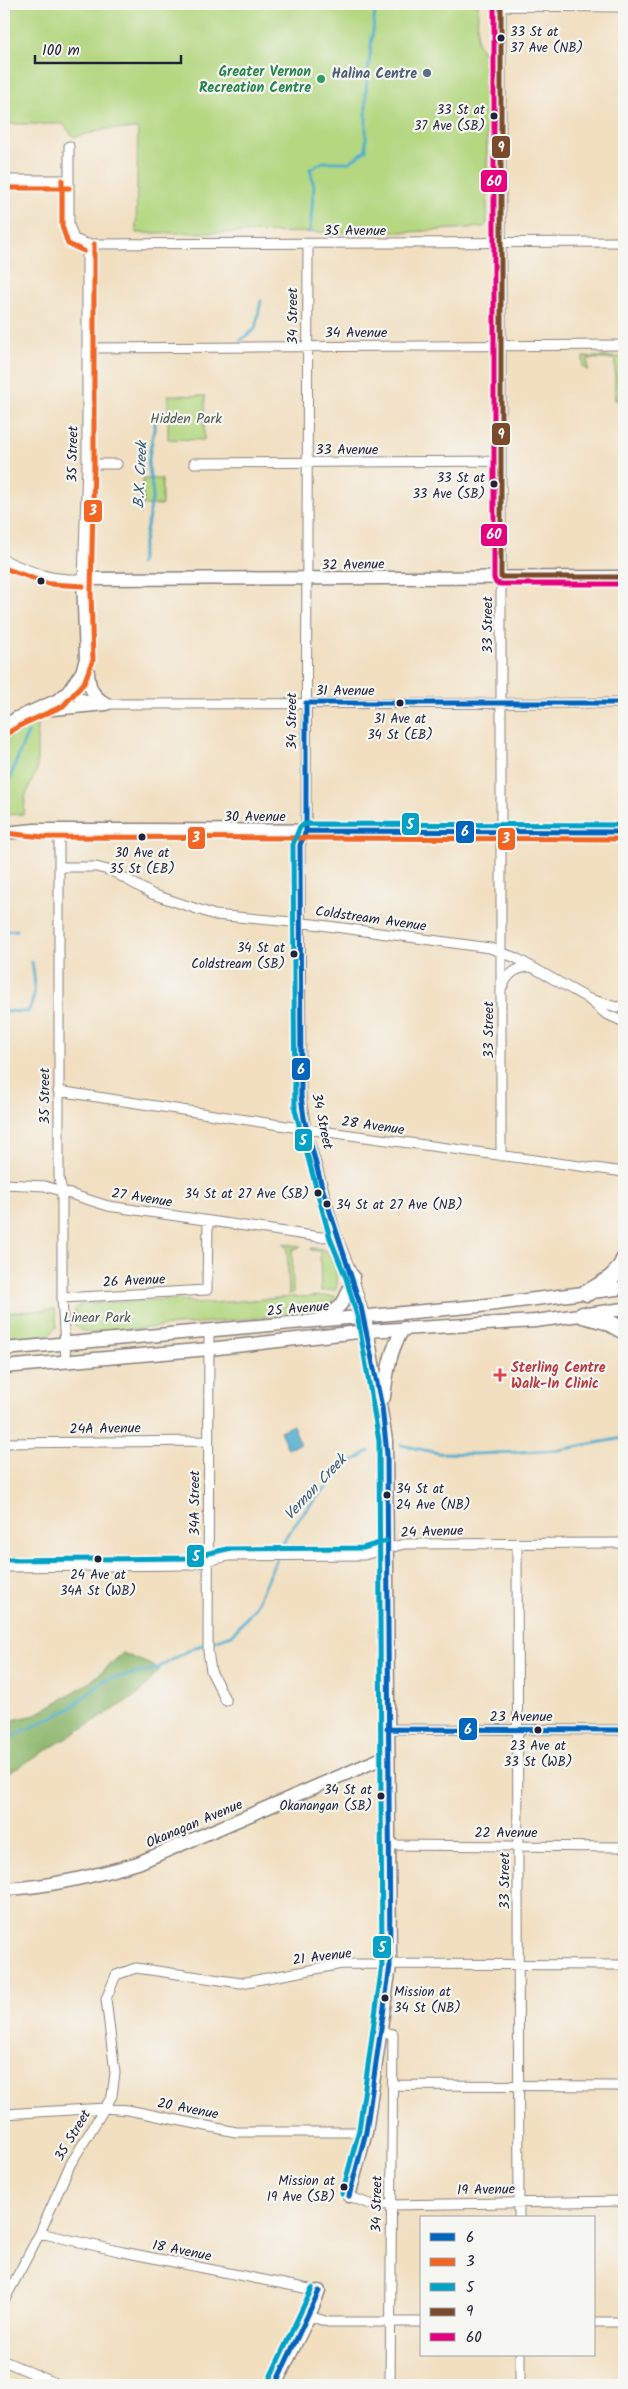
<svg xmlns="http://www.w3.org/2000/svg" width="628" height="2389" font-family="Kalam,sans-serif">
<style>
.green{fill:#b4d780;stroke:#6b7c5e}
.forest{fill:#8fb86e;stroke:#586d54}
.water{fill:#4fadcd;stroke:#386884}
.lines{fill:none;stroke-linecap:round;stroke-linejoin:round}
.stream{stroke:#4fadcd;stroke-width:3}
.street-casing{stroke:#8a807e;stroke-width:11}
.secondary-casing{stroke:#8a807e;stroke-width:15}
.highway-casing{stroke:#8a807e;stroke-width:19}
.street{stroke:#fff;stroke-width:9}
.secondary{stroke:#fff;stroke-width:12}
.highway{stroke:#fff;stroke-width:16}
.bus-1-casing{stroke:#f6f6f2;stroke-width:9}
.bus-2-casing{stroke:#f6f6f2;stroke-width:9}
.bus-3-casing{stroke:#f6f6f2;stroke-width:9}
.bus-4-casing{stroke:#f6f6f2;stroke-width:9}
.bus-5-casing{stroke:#f6f6f2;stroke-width:9}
.bus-1{stroke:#0065bd;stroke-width:5}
.bus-2{stroke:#f26522;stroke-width:5}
.bus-3{stroke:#02a2c7;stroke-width:5}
.bus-4{stroke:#7a4b2a;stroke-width:5}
.bus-5{stroke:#e5007d;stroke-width:5}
.bus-dot{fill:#22223b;stroke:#f6f6f2;stroke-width:2}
.service-dot{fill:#5c6f8a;stroke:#f6f6f2;stroke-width:2}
.leisure-dot{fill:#2e9e5b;stroke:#f6f6f2;stroke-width:2}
.health-dot{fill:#e0444e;stroke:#f6f6f2;stroke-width:2}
.labels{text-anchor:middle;stroke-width:4.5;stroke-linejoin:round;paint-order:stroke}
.bus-label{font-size:13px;fill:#22223b;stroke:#f6f6f2;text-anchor:end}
.leisure-label{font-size:14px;font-weight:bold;fill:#27864d;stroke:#f6f6f2;text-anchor:end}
.service-label{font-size:14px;font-weight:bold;fill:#4e5e75;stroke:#f6f6f2;text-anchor:end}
.street-label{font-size:14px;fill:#22223b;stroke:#f6f6f2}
.park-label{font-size:14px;fill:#4e5850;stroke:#f6f6f2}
.health-label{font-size:14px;font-weight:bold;fill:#be3a42;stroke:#f6f6f2;text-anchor:start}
.water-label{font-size:15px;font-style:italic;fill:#345a75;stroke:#f6f6f2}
.line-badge{stroke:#f6f6f2;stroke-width:2}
.badge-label{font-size:14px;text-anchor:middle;font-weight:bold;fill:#fff}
</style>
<rect width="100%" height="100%" fill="#f6f6f2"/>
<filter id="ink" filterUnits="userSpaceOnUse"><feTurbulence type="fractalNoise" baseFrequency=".02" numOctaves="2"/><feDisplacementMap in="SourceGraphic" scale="10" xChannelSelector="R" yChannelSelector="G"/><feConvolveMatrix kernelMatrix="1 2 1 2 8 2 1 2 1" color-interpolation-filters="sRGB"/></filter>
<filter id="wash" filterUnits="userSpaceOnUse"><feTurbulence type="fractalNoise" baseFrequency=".0096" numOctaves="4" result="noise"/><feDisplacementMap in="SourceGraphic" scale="20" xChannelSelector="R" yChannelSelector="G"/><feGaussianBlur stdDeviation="1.12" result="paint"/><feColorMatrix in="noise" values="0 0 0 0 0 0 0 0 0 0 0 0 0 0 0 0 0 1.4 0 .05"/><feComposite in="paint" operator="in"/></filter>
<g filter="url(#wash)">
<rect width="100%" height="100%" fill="#f1dfc0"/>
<path class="green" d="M4,4h474l-1,38 10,17v165l-4,3 -74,5 -273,1 2,-104h-31l-33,8 -11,-13h-59z
M583,357h39l2,6v37h-9v-41h-27v12l-5,-5z
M168,395l37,1 -1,44 -36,-1z
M143,479h19v26h-19z
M37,719v50l-12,28 -1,17 -20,1v-73l17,-15z
M283,1244l17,2v2l-8,1 1,44 -4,1 -2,-47z
M311,1248c6,0 12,0 16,4 7,7 14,30 8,38l-14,1 -1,-40 -9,-1z
M335,1296c-3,12 -11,15 -23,17l-222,20 -10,-3 -6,-6 1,-15 6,-5 97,-5 21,5 93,-7z
M55,1309l2,18 -10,9 -43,4v-27z"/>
<path class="forest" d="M123,1653l37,16 -21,25 -135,82v-54l31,-7 54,-32z"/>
<path class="water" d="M293,1425l7,19 -12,5 -8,-18z"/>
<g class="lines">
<path class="stream" d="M310,232l4,-46 -4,-17 13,-7h27l16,-12v-60l10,-86
M240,341l15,-12 6,-28
M140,564l13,-70 -5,-31 8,-45
M4,793c9,-20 14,-40 24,-60
M4,931l13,-1
M4,1011l24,1c9,-17 7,-32 4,-50
M401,1445l37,8 38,1 83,-4 64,-12
M4,1740l64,-30 37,-30 51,-11 37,-21 39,-13 22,-26 33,-74 20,-27 41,-44 21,-13"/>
</g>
</g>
<g filter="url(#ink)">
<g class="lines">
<g class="street-casing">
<path id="street" d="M501,6l123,1
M69,146v79l5,14 13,5 537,-2
M4,180h65
M308,244l-2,587 -6,14 1,251 5,33 31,107 16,40 12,41
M88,348l536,-3
M194,463l307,-2
M87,464h30
M4,560c31,13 44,20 79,19l4,-115v-220
M68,692l15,7 23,5 518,-1
M59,830v348l3,13v107l4,63
M59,867h37l16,4 40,23 63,21 98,9 177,24 26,10 71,40 19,16 18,8
M503,986c5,-13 14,-19 28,-19
M590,999l26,8 8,-1
M58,1091l248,38 318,43
M501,1156v-1152
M4,1184l41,2 63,20 212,31 17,-1
M62,1298l145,-8 1,-69
M209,1331l-1,320 3,20 15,30
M4,1443l203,-2
M517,1544l2,674
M4,1567l185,-2 39,-9 136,-1 40,-11 220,-1
M387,1729l237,1
M388,1845l236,2
M381,2032l12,2 -3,351
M392,2085l229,1
M4,2114l101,-6 23,2 108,22h130
M349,2196l20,8 22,1 233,-4
M40,2233l83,19 196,39
M4,2301l36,-68 30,-68 42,-69 3,-23 -9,-74 10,-24 20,-7 105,15 101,-19 282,1
M309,2316l19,6h94
M594,2322h30
M520,2355v30
M4,2361l56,24"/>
</g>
<g class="secondary-casing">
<path id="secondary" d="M87,662c2,20 0,30 19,42
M42,710l64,-6
M4,727l13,-9 41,-18 10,-8 14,-20 4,-13 -3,-80 541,-2
M4,833l31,-3h94l495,2
M321,1318c22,-10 26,-19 32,-42
M4,1349l475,-43 145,-18
M4,1367l205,-18 158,-18 168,-10 89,-12
M384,1397c3,-25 6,-48 20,-69
M4,1889c46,-2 90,-13 134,-26l249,-107
M349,2196l17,-64 24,-166 -4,-526 -21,-123
M275,2385l34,-69 10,-25"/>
</g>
<g class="highway-casing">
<path id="highway" d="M587,1293c15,-9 31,-16 37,-33
M583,1315l23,6 18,10"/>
</g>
<use href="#street" class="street"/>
<use href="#secondary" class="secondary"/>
<use href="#highway" class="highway"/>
<g class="bus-1-casing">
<path id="bus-1" d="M306,831l318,1
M387,1729l237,1
M349,2196l17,-64 24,-166 -3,-512 -5,-47 -21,-100 -39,-120 -18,-69 -3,-22 -1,-251 6,-14v-128h318
M275,2385l44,-94"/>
</g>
<g class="bus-2-casing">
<path id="bus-2" d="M62,180v46l6,18 16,7
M4,188h65
M4,568l45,16 34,2
M8,733l13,-8 42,-19 21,-23 9,-23 -2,-67 3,-129v-220
M4,833l39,4 581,2"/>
</g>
<g class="bus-3-casing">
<path id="bus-3" d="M4,1560l184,-2 39,-9 136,-1 23,-7
M342,2194l17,-64 23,-165 -3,-524 -21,-122 -12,-41 -16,-40 -35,-128 -2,-266 7,-17 5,-3 319,1
M268,2382l44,-94"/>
</g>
<g class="bus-4-casing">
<path id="bus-4" d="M501,4v573
M501,577h123"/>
</g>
<g class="bus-5-casing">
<path id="bus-5" d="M494,4v574l2,5 5,1h123"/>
</g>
<use href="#bus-1" class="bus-1"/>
<use href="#bus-2" class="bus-2"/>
<use href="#bus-3" class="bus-3"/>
<use href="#bus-4" class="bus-4"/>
<use href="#bus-5" class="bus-5"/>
</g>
</g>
<g class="bus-dot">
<circle cx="501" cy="38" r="4.5"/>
<circle cx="494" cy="116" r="4.5"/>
<circle cx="494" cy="484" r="4.5"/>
<circle cx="41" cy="581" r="4.5"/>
<circle cx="400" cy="703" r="4.5"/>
<circle cx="142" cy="837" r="4.5"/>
<circle cx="294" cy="954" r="4.5"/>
<circle cx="318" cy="1193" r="4.5"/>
<circle cx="327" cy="1204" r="4.5"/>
<circle cx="387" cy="1495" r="4.5"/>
<circle cx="98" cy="1559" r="4.5"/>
<circle cx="538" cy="1730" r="4.5"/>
<circle cx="381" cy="1796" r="4.5"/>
<circle cx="385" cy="1998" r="4.5"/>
<circle cx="344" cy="2187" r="4.5"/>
</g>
<circle class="service-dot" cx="427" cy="73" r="5"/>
<circle class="leisure-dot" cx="321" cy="79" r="5"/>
<path class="health-dot" d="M497.5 1367.5h5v5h5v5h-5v5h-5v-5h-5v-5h5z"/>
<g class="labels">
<g class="bus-label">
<text x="510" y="36" text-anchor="start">33 St at<tspan x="510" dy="16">37 Ave (NB)</tspan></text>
<text x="485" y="114">33 St at<tspan x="485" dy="16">37 Ave (SB)</tspan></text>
<text x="485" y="482">33 St at<tspan x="485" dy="16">33 Ave (SB)</tspan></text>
<text x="400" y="723" text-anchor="middle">31 Ave at<tspan x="400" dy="16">34 St (EB)</tspan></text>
<text x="142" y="857" text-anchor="middle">30 Ave at<tspan x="142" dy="16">35 St (EB)</tspan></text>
<text x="285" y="952">34 St at<tspan x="285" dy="16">Coldstream (SB)</tspan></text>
<text x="309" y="1198">34 St at 27 Ave (SB)</text>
<text x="336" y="1209" text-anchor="start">34 St at 27 Ave (NB)</text>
<text x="396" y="1493" text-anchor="start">34 St at<tspan x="396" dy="16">24 Ave (NB)</tspan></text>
<text x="98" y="1579" text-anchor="middle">24 Ave at<tspan x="98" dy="16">34A St (WB)</tspan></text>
<text x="538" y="1750" text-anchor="middle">23 Ave at<tspan x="538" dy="16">33 St (WB)</tspan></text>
<text x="372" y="1794">34 St at<tspan x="372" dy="16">Okanangan (SB)</tspan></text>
<text x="394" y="1996" text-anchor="start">Mission at<tspan x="394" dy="16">34 St (NB)</tspan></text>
<text x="335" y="2185">Mission at<tspan x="335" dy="16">19 Ave (SB)</tspan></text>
</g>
<g class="leisure-label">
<text x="311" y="76">Greater Vernon<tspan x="311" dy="16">Recreation Centre</tspan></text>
</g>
<g class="service-label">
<text x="417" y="78">Halina Centre</text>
</g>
<g class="street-label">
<text x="355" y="235">35 Avenue</text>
<text transform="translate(292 316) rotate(-90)" y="5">34 Street</text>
<text x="356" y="337">34 Avenue</text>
<text x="347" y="454">33 Avenue</text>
<text transform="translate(72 454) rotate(-89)" y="5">35 Street</text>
<text transform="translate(353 564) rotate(-1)" y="5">32 Avenue</text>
<text transform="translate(487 625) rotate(-90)" y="5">33 Street</text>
<text x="345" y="695">31 Avenue</text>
<text transform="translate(291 721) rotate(-90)" y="5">34 Street</text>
<text x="255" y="821">30 Avenue</text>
<text transform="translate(371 918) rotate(8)" y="5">Coldstream Avenue</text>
<text transform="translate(488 1030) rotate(-90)" y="5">33 Street</text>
<text transform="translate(44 1096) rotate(-90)" y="5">35 Street</text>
<text transform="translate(323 1121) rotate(78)" y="5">34 Street</text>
<text transform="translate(373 1125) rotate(8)" y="5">28 Avenue</text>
<text transform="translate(142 1197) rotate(9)" y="5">27 Avenue</text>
<text transform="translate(134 1280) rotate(-3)" y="5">26 Avenue</text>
<text transform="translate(298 1308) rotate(-5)" y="5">25 Avenue</text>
<text transform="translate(105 1428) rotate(-1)" y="5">24A Avenue</text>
<text transform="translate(194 1503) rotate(-90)" y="5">34A Street</text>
<text transform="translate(432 1531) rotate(-2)" y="5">24 Avenue</text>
<text x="521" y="1721">23 Avenue</text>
<text transform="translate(194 1823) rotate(-23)" y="5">Okanagan Avenue</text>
<text x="506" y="1837">22 Avenue</text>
<text transform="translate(504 1881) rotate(-90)" y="5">33 Street</text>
<text transform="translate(322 1956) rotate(-7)" y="5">21 Avenue</text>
<text transform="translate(188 2108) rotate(11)" y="5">20 Avenue</text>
<text transform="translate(72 2135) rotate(-59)" y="5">35 Street</text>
<text transform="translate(486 2189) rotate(-1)" y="5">19 Avenue</text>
<text transform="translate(376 2204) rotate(-89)" y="5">34 Street</text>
<text transform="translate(182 2250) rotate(11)" y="5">18 Avenue</text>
</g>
<g class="park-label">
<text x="186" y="423">Hidden Park</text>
<text x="97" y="1322">Linear Park</text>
</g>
<g class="health-label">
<text x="511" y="1372">Sterling Centre<tspan x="511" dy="16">Walk-In Clinic</tspan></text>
</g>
<g class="water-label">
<text transform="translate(140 475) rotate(-87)" y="5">B.X. Creek</text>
<text transform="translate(315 1487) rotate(-47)" y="5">Vernon Creek</text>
</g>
</g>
<g class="line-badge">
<rect x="491" y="135" width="20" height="24" rx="5" fill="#7a4b2a"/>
<rect x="480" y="169" width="28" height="24" rx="5" fill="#e5007d"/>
<rect x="491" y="422" width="20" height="24" rx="5" fill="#7a4b2a"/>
<rect x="83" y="499" width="20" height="24" rx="5" fill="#f26522"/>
<rect x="480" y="523" width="28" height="24" rx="5" fill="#e5007d"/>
<rect x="401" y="812" width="19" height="24" rx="5" fill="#02a2c7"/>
<rect x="455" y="820" width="20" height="24" rx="5" fill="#0065bd"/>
<rect x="187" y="826" width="19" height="24" rx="5" fill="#f26522"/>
<rect x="497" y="827" width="19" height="24" rx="5" fill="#f26522"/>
<rect x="291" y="1057" width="20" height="24" rx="5" fill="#0065bd"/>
<rect x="294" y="1128" width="19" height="24" rx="5" fill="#02a2c7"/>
<rect x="186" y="1544" width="19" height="24" rx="5" fill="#02a2c7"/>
<rect x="458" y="1717" width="20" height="24" rx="5" fill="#0065bd"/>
<rect x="372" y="1935" width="20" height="24" rx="5" fill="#02a2c7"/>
</g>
<g class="badge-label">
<text x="501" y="152">9</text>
<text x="494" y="186">60</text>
<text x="501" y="439">9</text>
<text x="93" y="515">3</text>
<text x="494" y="539">60</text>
<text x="410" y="829">5</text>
<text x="465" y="836">6</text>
<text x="196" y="842">3</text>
<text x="506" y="843">3</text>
<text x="301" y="1074">6</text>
<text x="303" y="1145">5</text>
<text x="196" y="1561">5</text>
<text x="468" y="1734">6</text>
<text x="382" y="1952">5</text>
</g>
<rect width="628" height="2389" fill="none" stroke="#f6f6f2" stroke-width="20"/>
<rect x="420" y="2216" width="175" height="140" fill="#f6f6f2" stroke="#a1a1a9"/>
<rect x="430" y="2233" width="25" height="8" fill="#0065bd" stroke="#a1a1a9"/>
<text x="466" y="2242" font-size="15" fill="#22223b">6</text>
<rect x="430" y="2258" width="25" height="8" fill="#f26522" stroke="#a1a1a9"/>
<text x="466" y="2266" font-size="15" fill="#22223b">3</text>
<rect x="430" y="2283" width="25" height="8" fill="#02a2c7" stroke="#a1a1a9"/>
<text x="466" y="2292" font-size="15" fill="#22223b">5</text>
<rect x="430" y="2308" width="25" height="8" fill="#7a4b2a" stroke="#a1a1a9"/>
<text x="466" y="2316" font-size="15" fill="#22223b">9</text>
<rect x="430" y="2333" width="25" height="8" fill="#e5007d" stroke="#a1a1a9"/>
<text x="466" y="2342" font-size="15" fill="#22223b">60</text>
<path d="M35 55v8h146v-8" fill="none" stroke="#22223b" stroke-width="2.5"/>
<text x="42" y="55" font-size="15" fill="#22223b" stroke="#f6f6f2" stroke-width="4" paint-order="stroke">100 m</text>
</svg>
